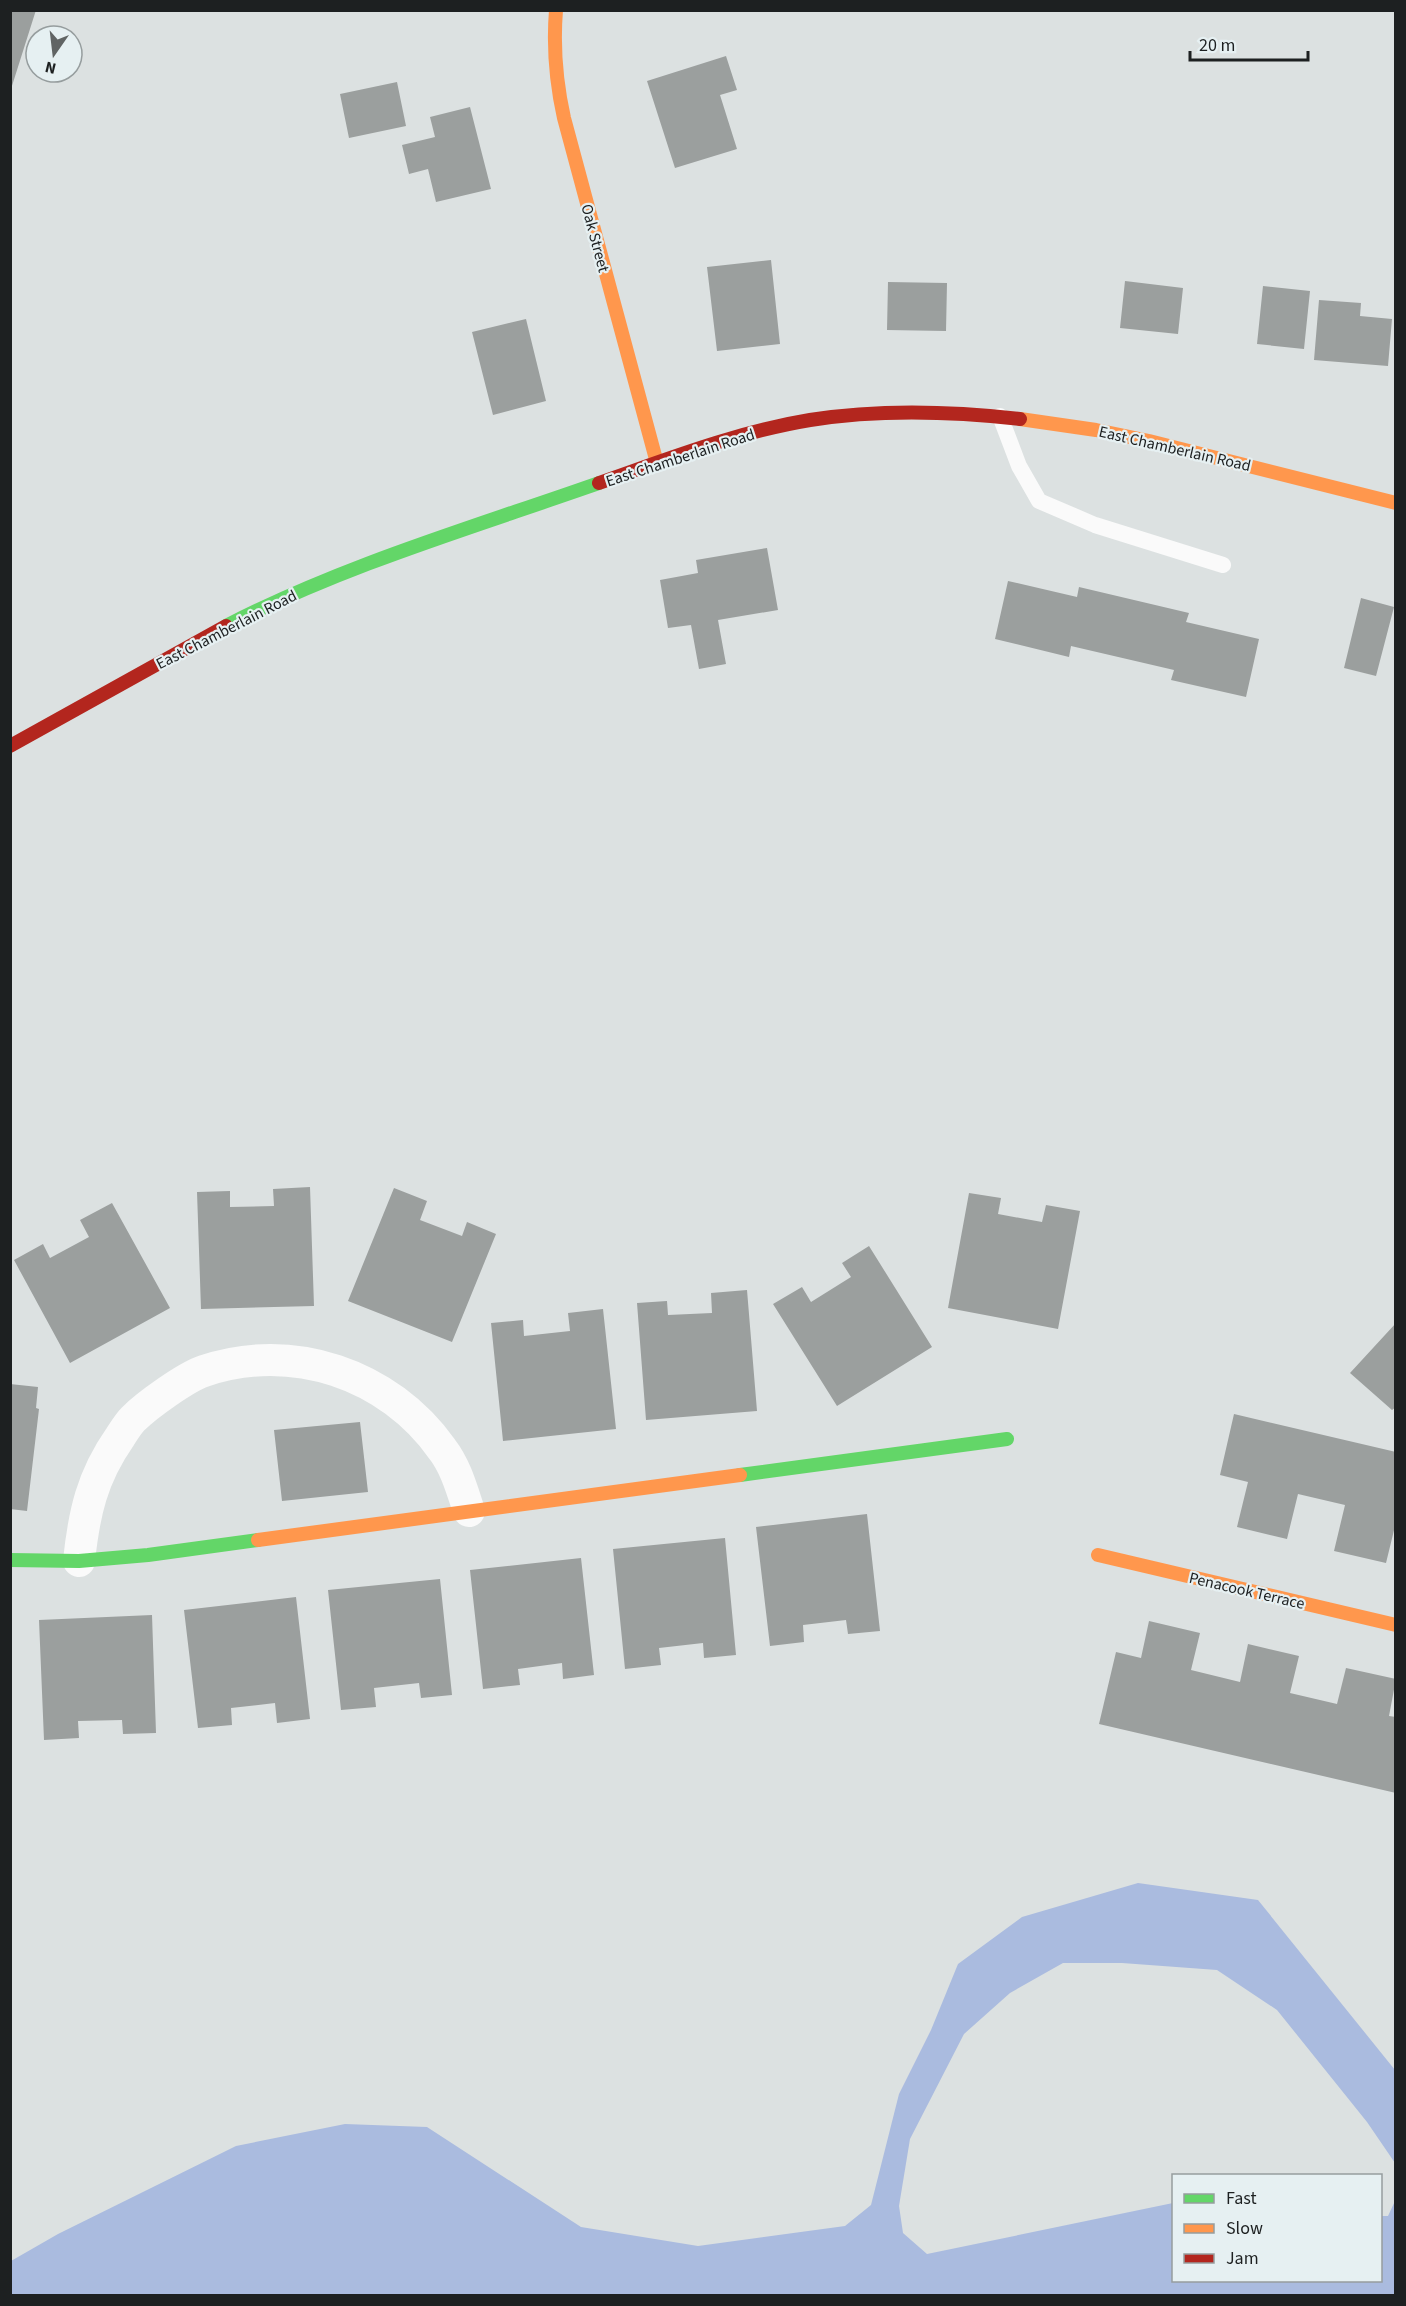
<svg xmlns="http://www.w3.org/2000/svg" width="1406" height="2306" font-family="'Source Sans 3',sans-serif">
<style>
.water{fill:#aabbdf}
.building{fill:#9b9f9e}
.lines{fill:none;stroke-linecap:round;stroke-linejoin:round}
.lane{stroke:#fafafa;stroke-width:16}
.street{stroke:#fafafa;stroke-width:32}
.fast{stroke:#63d668;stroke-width:14}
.slow{stroke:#ff974d;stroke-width:14}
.jam{stroke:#b3261e;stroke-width:14}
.labels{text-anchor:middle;stroke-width:4.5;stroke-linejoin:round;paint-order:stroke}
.street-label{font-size:16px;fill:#1d2021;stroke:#e6f0f2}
</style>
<rect width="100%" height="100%" fill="#dce1e1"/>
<path class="water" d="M1138,1883l120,17 137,170v93l-28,-41 -90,-112 -60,-40 -95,-7h-59l-53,30 -46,41 -54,105 -11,67 4,27 24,21 246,-51 1,77h206l1,-64h7l7,-15v94h-1384v-34l47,-27 178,-88 109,-22 82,3 154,100 117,19 147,-20 26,-21 28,-111 32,-64 27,-66 64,-47z"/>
<path class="building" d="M10,10h26l-25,79h-1z
M726,56l11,34 -17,5 17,54 -62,19 -28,-87z
M397,82l9,44 -57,12 -9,-44z
M470,107l21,82 -55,13 -8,-33 -19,5 -7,-29 33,-8 -5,-20z
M771,260l9,84 -63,7 -10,-84z
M1125,281l58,7 -5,46 -58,-6z
M888,282l59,1 -1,48 -59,-1z
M1263,286l47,5 -6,58 -47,-5z
M1319,300l42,3 -1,13 32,3 -4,47 -74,-6z
M526,319l20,82 -53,14 -21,-83z
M767,548l11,62 -60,10 8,44 -27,5 -8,-44 -23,3 -8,-48 38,-7 -2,-13z
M1008,581l69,16 2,-10 110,26 -3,9 73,17 -13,58 -75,-17 3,-10 -103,-24 -2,11 -74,-18z
M1361,598l33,9 -18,69 -32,-8z
M310,1187l4,119 -113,3 -4,-117 33,-1v16l44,-1 -1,-17z
M394,1188l33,13 -7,19 42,16 5,-14 29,12 -44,108 -104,-41z
M969,1193l32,5 -3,16 44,8 4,-17 34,6 -22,118 -110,-21z
M112,1203l58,105 -100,55 -56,-103 29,-16 7,14 39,-21 -9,-17z
M869,1246l63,101 -95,59 -64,-102 29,-17 9,15 40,-25 -9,-14z
M747,1290l10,121 -111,9 -9,-117 30,-2 1,14 44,-2 -1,-20z
M603,1309l13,120 -113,12 -12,-118 32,-3 1,16 46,-5 -2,-18z
M1396,1323v84l-4,3 -42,-37z
M10,1384l28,3 -2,21 3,1 -12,102 -17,-2z
M1234,1414l162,38v70l-10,41 -52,-12 11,-46 -47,-11 -11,45 -50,-12 11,-45 -28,-7z
M360,1422l8,70 -86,9 -8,-71z
M867,1514l13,117 -32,3 -2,-14 -43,5 1,17 -34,4 -14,-119z
M725,1538l11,117 -32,3 -1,-15 -44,5 2,17 -36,4 -12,-120z
M581,1558l13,117 -31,4 -1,-16 -44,6 2,16 -37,4 -13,-119z
M440,1579l12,116 -31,3 -2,-15 -45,5 2,19 -35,3 -13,-120z
M296,1597l14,122 -33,4 -2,-20 -44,5 1,17 -34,3 -14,-118z
M152,1615l4,118 -33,1 -1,-14 -44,1 1,17 -35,2 -5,-120z
M1149,1621l51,12 -9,37 49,12 8,-38 51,12 -9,37 47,11 9,-36 50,11 -7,37 7,1v76l-297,-69 17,-72 25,6z"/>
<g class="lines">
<path class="lane" d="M1000,416l19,50 20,35 56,24 128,40"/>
<path class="street" d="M79,1561c5,-48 13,-84 41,-124 4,-6 8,-13 13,-18 14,-14 53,-42 71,-48 88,-30 185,3 238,78 14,18 20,41 27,62"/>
<path class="fast" d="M226,626c118,-61 248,-99 373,-143
M740,1475l267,-36
M10,1560l69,1 69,-6 110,-15"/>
<path class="slow" d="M556,10c-3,37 0,72 8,108l93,345
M1020,419l76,11 53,11 247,62
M258,1540l482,-65
M1098,1555l298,70"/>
<path class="jam" d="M599,483c69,-24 138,-51 211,-63 69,-11 140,-9 210,-1
M10,746l216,-120"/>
</g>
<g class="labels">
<g class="street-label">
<text transform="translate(596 238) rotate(75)" y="6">Oak Street</text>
<text transform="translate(1175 448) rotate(13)" y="6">East Chamberlain Road</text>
<text transform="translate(680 457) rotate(-18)" y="6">East Chamberlain Road</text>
<text transform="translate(226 629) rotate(-27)" y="6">East Chamberlain Road</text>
<text transform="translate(1247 1590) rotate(13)" y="6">Penacook Terrace</text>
</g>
</g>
<rect width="1406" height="2306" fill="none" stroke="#1d2021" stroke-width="24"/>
<rect x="1172" y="2174" width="210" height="108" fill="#e6f0f2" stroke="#969d9e" stroke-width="1.5"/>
<rect x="1184" y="2194" width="30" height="9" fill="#63d668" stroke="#969d9e" stroke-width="1.5"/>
<text x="1226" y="2204" font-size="18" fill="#1d2021">Fast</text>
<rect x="1184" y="2224" width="30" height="9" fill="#ff974d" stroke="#969d9e" stroke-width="1.5"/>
<text x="1226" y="2234" font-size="18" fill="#1d2021">Slow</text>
<rect x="1184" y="2254" width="30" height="9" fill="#b3261e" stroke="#969d9e" stroke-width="1.5"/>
<text x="1226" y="2264" font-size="18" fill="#1d2021">Jam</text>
<g transform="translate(54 54) rotate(194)"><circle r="28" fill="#e6f0f2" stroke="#969d9e" stroke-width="1.5"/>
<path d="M0-4.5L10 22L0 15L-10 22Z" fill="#606464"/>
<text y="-9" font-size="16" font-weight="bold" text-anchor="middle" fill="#1d2021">N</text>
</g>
<path d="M1190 51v9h118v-9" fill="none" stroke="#1d2021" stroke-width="3"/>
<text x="1199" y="51" font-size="18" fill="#1d2021" stroke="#e6f0f2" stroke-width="4.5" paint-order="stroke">20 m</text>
</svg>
